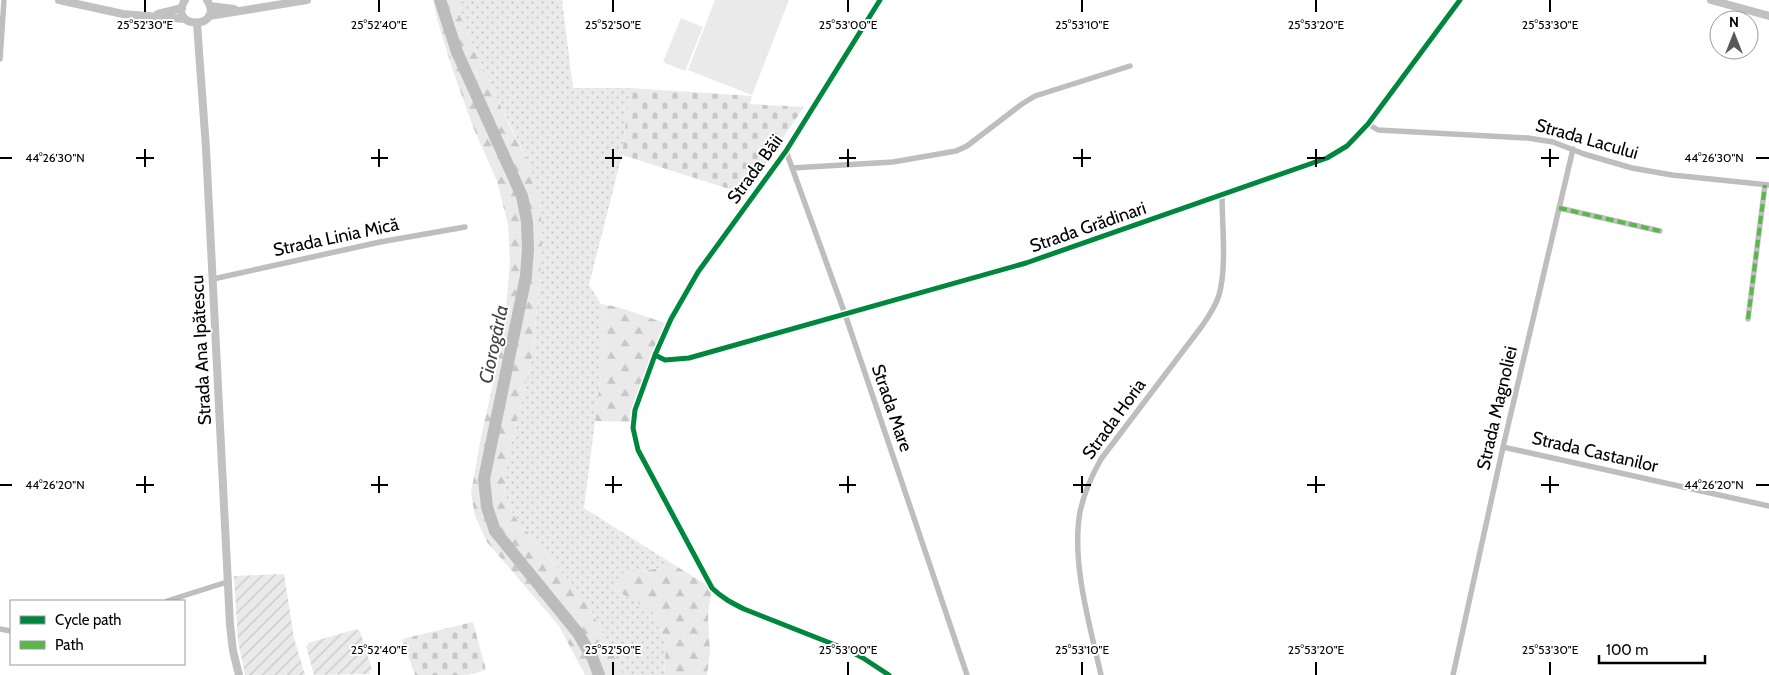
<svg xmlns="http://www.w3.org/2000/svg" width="1769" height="675" font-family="Cabin,sans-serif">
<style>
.grass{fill:url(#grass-dots)}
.forest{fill:url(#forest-firs)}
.cemetery{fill:url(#cemetery-stones)}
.park{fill:#eaeaea}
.garden{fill:url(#garden-furrows)}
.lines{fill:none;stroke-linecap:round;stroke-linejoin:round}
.river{stroke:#bcbcbc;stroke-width:12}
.street{stroke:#bebebe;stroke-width:5.5}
.secondary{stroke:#c1c1c1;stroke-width:8}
.quiet{stroke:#58b947;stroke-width:4;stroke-dasharray:8 4;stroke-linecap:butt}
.cycleway-casing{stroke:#fff;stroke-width:8}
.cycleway{stroke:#00873e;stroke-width:5}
.ticks{fill:none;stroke:#000;stroke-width:2}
.labels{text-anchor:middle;stroke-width:4;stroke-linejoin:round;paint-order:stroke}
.street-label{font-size:18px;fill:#000;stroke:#fff}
.water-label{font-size:19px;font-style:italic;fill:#404040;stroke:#fff}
.ticks-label{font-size:12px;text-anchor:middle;fill:#000;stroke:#fff;stroke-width:4;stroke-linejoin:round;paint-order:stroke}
</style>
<defs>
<pattern id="grass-dots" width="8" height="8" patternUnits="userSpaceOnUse" patternTransform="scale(1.25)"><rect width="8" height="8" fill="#eaeaea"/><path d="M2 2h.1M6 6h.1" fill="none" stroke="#c7c7c7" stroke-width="1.8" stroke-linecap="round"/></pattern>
<pattern id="forest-firs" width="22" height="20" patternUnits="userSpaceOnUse" patternTransform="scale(1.25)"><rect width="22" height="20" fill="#eaeaea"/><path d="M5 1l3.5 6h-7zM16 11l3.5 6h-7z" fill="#c7c7c7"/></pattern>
<pattern id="cemetery-stones" width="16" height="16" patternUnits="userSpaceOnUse" patternTransform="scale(1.25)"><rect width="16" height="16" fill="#eaeaea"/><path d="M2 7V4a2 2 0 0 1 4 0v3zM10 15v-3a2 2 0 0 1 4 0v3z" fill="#c7c7c7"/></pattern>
<pattern id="garden-furrows" width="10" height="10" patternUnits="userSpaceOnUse" patternTransform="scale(1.25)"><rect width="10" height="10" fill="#eaeaea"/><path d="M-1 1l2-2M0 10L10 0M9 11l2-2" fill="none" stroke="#c7c7c7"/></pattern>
</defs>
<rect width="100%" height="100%" fill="#fff"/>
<path class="grass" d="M458,0h104l11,88h57l-8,67 -33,130 12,19 1,62 -18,142 92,58 -56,8 33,38 13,33 -2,30h-40l-37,-73 -74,-87 -9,-24 4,-32 25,-106 9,-100 -1,-45 -12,-45 -28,-56 -41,-91z"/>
<path class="forest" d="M433,0h25l2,16 49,109 20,38 12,45 1,45 -9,100 -25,106 -4,32 9,24 74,87 37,73h-39l-26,-49 -72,-84 -12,-26 -4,-23 10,-56 17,-75 8,-55 4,-44 -2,-38 -11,-44 -24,-54 -21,-59 -15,-49z
M601,304l17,3 50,17 -35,98 -38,-1 7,-55z
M676,566l36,22 -4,26 2,39 -3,22h-43l2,-30 -13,-33 -39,-23 6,-15z"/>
<path class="cemetery" d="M630,88l122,8 -2,8 54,3 -59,87 -123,-39z
M473,622l13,48 -19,5h-52l-13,-36z"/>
<path class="park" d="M715,0h74l-37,95 -64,-25z
M681,18l22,9 -18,44 -22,-9z"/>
<path class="garden" d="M284,574l10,64 11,37h-60l-7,-34 -4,-65z
M357,629l1,2h2l12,39 -3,1 1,3 -56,1 -8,-29 2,-1v-2z"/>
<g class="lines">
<path class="river" d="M440,0l17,52 65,144 5,26 1,27 -2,27 -42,203 3,28 8,24 83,102 15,26 6,16"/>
<path class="street" d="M880,0l-94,151 -88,121 -27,47 -16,36 -20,55 -2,18 5,22 74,138c10,10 20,15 32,21l104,41 15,8 26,17
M0,59l4,-59
M1368,124l10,6 150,8 25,4 31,12 48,14 40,7 97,10
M786,151l59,163 122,361
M792,168l101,-6 63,-11 11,-5 55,-42 13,-8 95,-30
M1559,208l101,23
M213,279l167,-37 85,-15
M1748,319l17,-134
M655,355l10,5 24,-2 337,-95 301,-105 20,-12 21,-22 92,-124
M1503,447l266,59
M167,601l60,-19
M0,629l11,2
M1101,675c-11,-49 -30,-113 -21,-163 4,-19 12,-37 21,-53l101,-133c7,-10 14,-20 17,-31 8,-28 3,-70 3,-100
M1453,675l50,-228 70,-298"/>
<path class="secondary" d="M59,0l64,14 62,5
M185,0c-19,30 41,30 22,0
M1711,0l58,16
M210,6l24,3
M158,14l24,-6
M209,16l98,-16
M197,24l9,124 24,477 3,26 6,24"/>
<path class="quiet" d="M1559,208l101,23
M1748,319l17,-134"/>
<g class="cycleway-casing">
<path id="cycleway" d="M880,0l-94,151 -88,121 -27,47 -16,36 -20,55 -2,18 5,22 74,138c10,10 20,15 32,21l104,41 15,8 26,17
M655,355l10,5 24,-2 337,-95 301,-105 20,-12 21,-22 92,-124"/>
</g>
<use href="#cycleway" class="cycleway"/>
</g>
<path class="ticks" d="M145,0v12M379,0v12M613,0v12M848,0v12M1082,0v12M1316,0v12M1550,0v12M145,149v18M379,149v18M613,149v18M848,149v18M1082,149v18M1316,149v18M1550,149v18M0,158h12M136,158h18M371,158h17M605,158h17M839,158h17M1073,158h18M1307,158h18M1541,158h18M1756,158h13M145,476v17M379,476v17M613,476v17M848,476v17M1082,476v17M1316,476v17M1550,476v17M0,485h12M136,485h18M371,485h17M605,485h17M839,485h17M1073,485h18M1307,485h18M1541,485h18M1756,485h13M379,662v13M613,662v13M848,662v13M1082,662v13M1316,662v13M1550,662v13"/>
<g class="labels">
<g class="street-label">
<text transform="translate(1587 139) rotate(16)" y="6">Strada Lacului</text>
<text transform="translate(755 169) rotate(-54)" y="6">Strada Băii</text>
<text transform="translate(1088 227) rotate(-19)" y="6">Strada Grădinari</text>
<text transform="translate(336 237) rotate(-12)" y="6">Strada Linia Mică</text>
<text transform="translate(201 350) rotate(-93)" y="6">Strada Ana Ipătescu</text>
<text transform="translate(892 408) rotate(71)" y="6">Strada Mare</text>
<text transform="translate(1497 408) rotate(-77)" y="6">Strada Magnoliei</text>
<text transform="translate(1114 419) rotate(-54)" y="6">Strada Horia</text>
<text transform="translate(1595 452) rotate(13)" y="6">Strada Castanilor</text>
</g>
<g class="water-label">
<text transform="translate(493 344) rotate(-78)" y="7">Ciorogârla</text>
</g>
</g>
<g class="ticks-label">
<text x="145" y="29">25°52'30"E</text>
<text x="379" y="29">25°52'40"E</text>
<text x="613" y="29">25°52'50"E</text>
<text x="848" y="29">25°53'00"E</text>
<text x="1082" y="29">25°53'10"E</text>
<text x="1316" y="29">25°53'20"E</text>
<text x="1550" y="29">25°53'30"E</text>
<text x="55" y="162">44°26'30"N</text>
<text x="1714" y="162">44°26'30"N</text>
<text x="55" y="489">44°26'20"N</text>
<text x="1714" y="489">44°26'20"N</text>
<text x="379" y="654">25°52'40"E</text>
<text x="613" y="654">25°52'50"E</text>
<text x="848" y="654">25°53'00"E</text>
<text x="1082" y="654">25°53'10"E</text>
<text x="1316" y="654">25°53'20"E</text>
<text x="1550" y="654">25°53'30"E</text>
</g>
<rect x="10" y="600" width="175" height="65" fill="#ffffff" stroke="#999999"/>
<rect x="20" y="616" width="25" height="8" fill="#00873e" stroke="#999999"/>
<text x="55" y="625" font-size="15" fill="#000000">Cycle path</text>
<rect x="20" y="641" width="25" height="8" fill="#58b947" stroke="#999999"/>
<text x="55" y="650" font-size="15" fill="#000000">Path</text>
<g transform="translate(1734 35)"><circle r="24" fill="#ffffff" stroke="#999999"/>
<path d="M0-4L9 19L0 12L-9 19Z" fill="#595959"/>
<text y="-8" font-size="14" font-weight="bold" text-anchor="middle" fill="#000000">N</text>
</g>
<path d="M1599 655v8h106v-8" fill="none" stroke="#000000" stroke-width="2.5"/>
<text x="1606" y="655" font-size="15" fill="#000000" stroke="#ffffff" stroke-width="4" paint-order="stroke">100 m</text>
</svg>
